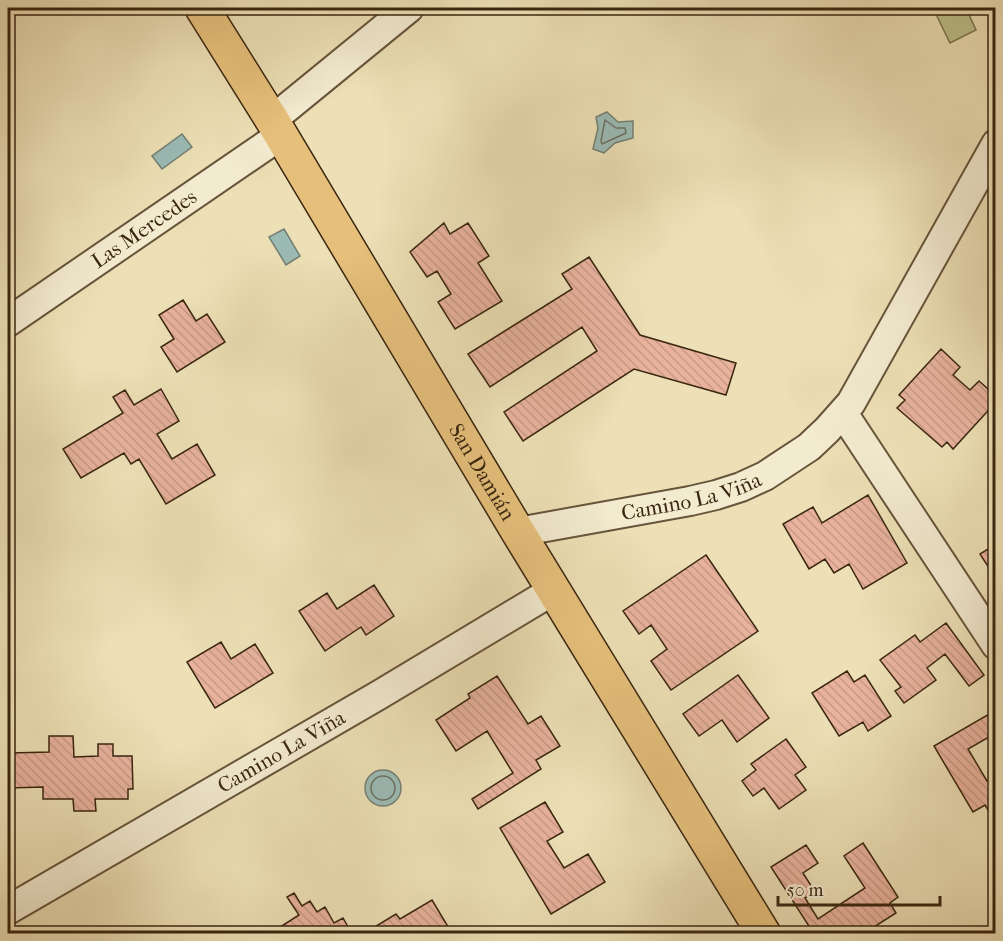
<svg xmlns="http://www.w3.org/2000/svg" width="1003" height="941" font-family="'IM FELL French Canon',serif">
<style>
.park{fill:#bdc18b;stroke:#7c744e;stroke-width:1.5}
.water{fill:#9bbbb5;stroke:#747f73;stroke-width:1.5}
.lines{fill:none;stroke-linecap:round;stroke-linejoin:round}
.shore{stroke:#6a7062;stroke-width:1.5}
.building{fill:url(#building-back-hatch);stroke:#3a2610;stroke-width:1.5}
.minor-casing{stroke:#67543a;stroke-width:32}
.major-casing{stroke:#3a2610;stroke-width:36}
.minor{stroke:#f3ebd0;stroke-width:28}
.major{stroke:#e6c07b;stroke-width:33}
.labels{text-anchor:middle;stroke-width:5;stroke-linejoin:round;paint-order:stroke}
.street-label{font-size:21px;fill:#3a2610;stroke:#f3ebd0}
</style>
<defs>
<pattern id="building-back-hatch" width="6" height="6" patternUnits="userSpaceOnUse" patternTransform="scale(1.5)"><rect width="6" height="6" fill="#e8b29d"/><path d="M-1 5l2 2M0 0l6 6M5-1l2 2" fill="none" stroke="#c89986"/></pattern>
</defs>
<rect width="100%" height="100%" fill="#ede0b6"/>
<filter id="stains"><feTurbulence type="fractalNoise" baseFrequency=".00333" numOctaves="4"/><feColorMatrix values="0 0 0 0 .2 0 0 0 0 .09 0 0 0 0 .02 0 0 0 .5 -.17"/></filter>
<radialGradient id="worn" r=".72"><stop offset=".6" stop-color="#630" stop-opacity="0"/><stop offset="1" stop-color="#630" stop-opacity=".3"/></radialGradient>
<path class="park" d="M933,8h33l10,22 -26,13z"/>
<path class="water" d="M607,112l11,10 15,-1v17l-18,5 -11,10 -11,-4 5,-21 -2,-11z
M182,134l10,13 -30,22 -10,-13z
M284,229l16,27 -14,9 -17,-28z
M365 788a18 18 0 1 1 36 0a18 18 0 1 1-36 0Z"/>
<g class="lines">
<path class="shore" d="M605,120l11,8h9l1,5 -24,11 -1,-3z
M371 788a12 12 0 1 1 24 0a12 12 0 1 1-24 0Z"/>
</g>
<path class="building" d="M444,223l6,11 18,-11 21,33 -11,7 24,38 -47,28 -17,-27 13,-8 -14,-23 -10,6 -17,-25z
M589,257l51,78 96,28 -10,32 -92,-26 -111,72 -19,-29 93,-61 -15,-24 -92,60 -22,-33 104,-65 -10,-15z
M183,300l13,21 11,-7 18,28 -48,30 -16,-25 13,-8 -15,-24z
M941,349l19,18 -7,8 17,15 9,-9 17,15v6l-43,47 -6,-7 -5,5 -45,-39 8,-8 -6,-5z
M161,389l18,32 -22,13 15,25 25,-15 18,31 -49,29 -27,-45 -8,5 -7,-11 -43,25 -18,-29 60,-36 -10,-16 12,-7 9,15z
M868,495l39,68 -44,26 -14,-25 -15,9 -9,-14 -16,10 -26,-45 30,-17 9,16z
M996,544v35l-16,-25z
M706,555l52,76 -87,59 -20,-29 16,-12 -16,-24 -12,9 -16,-23z
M374,585l20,31 -28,19 -5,-8 -36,24 -26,-40 28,-18 10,16z
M946,623l38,52 -15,11 -24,-32 -18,14 9,12 -32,23 -9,-12 6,-4 -21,-27 35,-25 5,7z
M221,642l10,17 24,-15 18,29 -58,35 -28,-46z
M847,671l7,11 11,-7 26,41 -23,15 -5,-9 -24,14 -27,-43z
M738,675l31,43 -32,24 -15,-22 -23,16 -16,-22z
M497,676l31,48 13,-8 19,30 -24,14 5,9 -63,40 -6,-10 41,-26 -26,-42 -31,20 -20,-31 34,-22 -2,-4z
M996,710v23l-28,16 19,32 9,-5v24l-4,2 4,5v16l-11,-18 -12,7 -39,-66z
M8,727h1l1,26 39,-1v-16h24l1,21 24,-1v-12h15v12h19l1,33h-5v10h-33l1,12h-22l-1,-12h-30v-12l-35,1z
M786,739l20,28 -11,8 11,15 -27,19 -15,-21 -11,8 -11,-15 14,-11 -5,-6z
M545,802l18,30 -16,9 17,27 24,-14 17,28 -54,32 -51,-86z
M863,843l35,54 -8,6 6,10 -33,21h-49l-43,-67 35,-22 12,18 -15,10 12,19 -10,6 13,21 47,-31 -21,-32z
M294,893l8,13 8,-5 7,11 8,-5 9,16 9,-5 9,16h-73l-2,-5 22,-14 -12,-18z
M432,900l18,30 -6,4h-20l-4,-7 -7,3 2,4h-52l33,-20 4,5z"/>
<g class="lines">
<g class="minor-casing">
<g id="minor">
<path d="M272,120l137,-112"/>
<path id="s1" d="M8,322l273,-187"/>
<path d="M843,413l153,232"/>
<path id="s2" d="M518,532l172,-31 26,-6 25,-8 24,-11 44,-29 18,-17 24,-27 145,-259"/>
<path id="s3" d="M8,910l371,-215 175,-105"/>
</g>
</g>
<g class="major-casing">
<g id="major">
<path id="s4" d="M202,8l70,112 246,412 246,402"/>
</g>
</g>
<use href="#minor" class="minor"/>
<use href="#major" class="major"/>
</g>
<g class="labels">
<g class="street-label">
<text dy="7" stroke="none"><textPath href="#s1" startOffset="165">Las Mercedes</textPath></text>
<text dy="7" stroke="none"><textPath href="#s4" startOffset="542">San Damián</textPath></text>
<text dy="7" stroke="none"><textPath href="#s2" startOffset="177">Camino La Viña</textPath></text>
<text dy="7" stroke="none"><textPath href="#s3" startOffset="316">Camino La Viña</textPath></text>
</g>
</g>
<rect width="1003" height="941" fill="none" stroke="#ede0b6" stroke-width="30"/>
<rect x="9" y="9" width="985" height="923" fill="none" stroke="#3a2610" stroke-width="3"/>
<rect x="15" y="15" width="973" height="911" fill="none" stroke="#3a2610" stroke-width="1.5"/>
<path d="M778 896v9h162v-9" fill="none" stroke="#3a2610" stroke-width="3"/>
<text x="787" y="896" font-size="18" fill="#3a2610" stroke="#f3ebd0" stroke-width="4.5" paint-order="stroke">50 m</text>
<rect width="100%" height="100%" filter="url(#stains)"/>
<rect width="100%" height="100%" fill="url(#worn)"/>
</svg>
